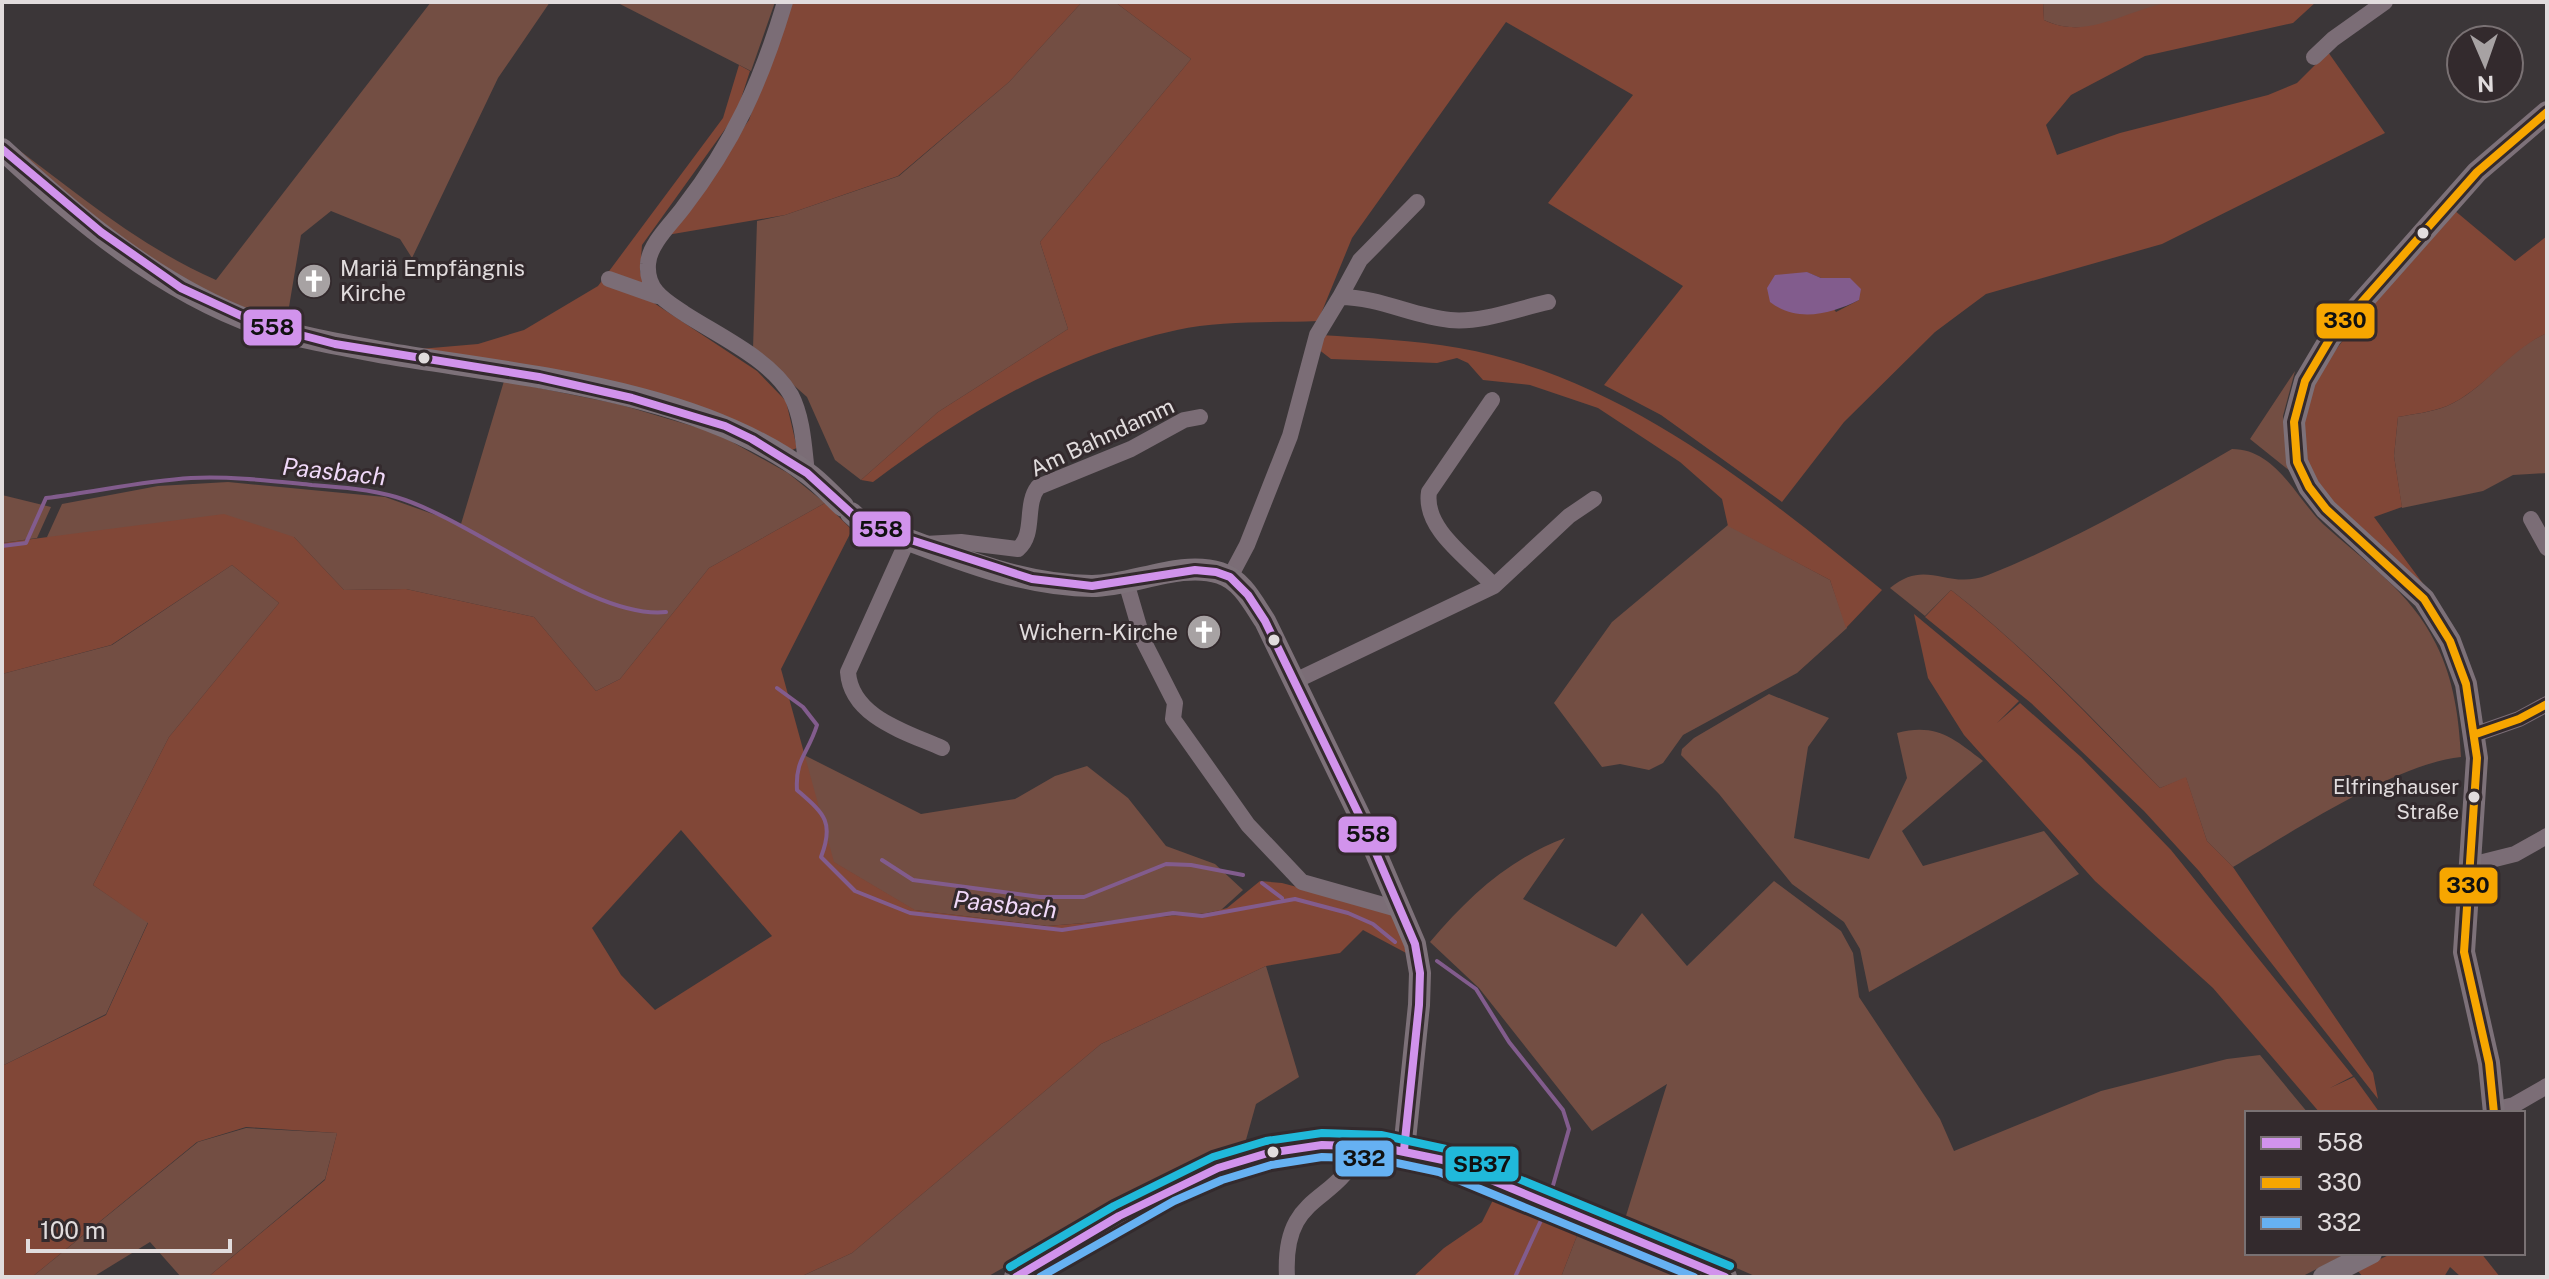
<svg xmlns="http://www.w3.org/2000/svg" width="2549" height="1279" font-family="'Public Sans',sans-serif">
<style>
.green{fill:#734e43}
.forest{fill:#814737;fill-rule:evenodd}
.water{fill:#825c8d}
.lines{fill:none;stroke-linecap:round;stroke-linejoin:round}
.stream{stroke:#825c8d;stroke-width:4}
.street{stroke:#7b6d76;stroke-width:16}
.secondary{stroke:#7d7179;stroke-width:22}
.primary{stroke:#7a6f75;stroke-width:24}
.bus-1-casing{stroke:#332a2d;stroke-width:14}
.bus-2-casing{stroke:#332a2d;stroke-width:14}
.bus-3-casing{stroke:#332a2d;stroke-width:14}
.bus-4-casing{stroke:#332a2d;stroke-width:14}
.bus-1{stroke:#d193ec;stroke-width:8}
.bus-2{stroke:#f7a600;stroke-width:8}
.bus-3{stroke:#66b1f2;stroke-width:8}
.bus-4{stroke:#20b9da;stroke-width:8}
.bus-dot{fill:#e1dcdd;stroke:#332a2d;stroke-width:3}
.labels{text-anchor:middle;stroke-width:6;stroke-linejoin:round;paint-order:stroke}
.bus-label{font-size:20px;fill:#e1dcdd;stroke:#332a2d;text-anchor:end}
.poi-label{font-size:22px;fill:#e1dcdd;stroke:#332a2d;text-anchor:start}
.street-label{font-size:22px;fill:#e1dcdd;stroke:#332a2d}
.water-label{font-size:24px;font-style:italic;fill:#f1d9f9;stroke:#332a2d}
.line-badge{stroke:#332a2d;stroke-width:3}
.pale-badge-label{font-size:22px;text-anchor:middle;font-weight:bold;fill:#111}
</style>
<rect width="100%" height="100%" fill="#3b3638"/>
<path class="green" d="M431,2h119l-52,76 -86,180 -12,-19 -69,-28 -30,24 -15,90 -104,-42 -91,-68 -87,-76c68,50 134,107 212,141z
M616,2h159l-24,69z
M1082,2h33l76,57 -151,183 28,87 -130,83 -77,68 -26,-20 -28,-63 -54,-48 4,-128 28,-6 114,-39 110,-94z
M2043,2h129c-38,15 -90,37 -128,18z
M2547,333v140l-34,2 -30,16 -81,17 -8,-52 4,-39c16,-3 35,-5 49,-11 39,-17 61,-57 100,-73z
M2295,371l-12,45 7,55 -40,-32z
M504,381l114,23 98,29 72,40 37,30 -116,65 -89,111 -24,12 -62,-74 -128,-28 -62,1 -50,-53h-247l15,-33 96,-18 70,-4 157,15 76,27z
M2232,449c44,0 64,49 91,75 42,38 88,68 113,120 18,36 23,74 25,113 -66,7 -169,75 -228,110l-26,-26 -21,-63 -26,10c-67,-69 -133,-139 -209,-198l-26,26 -35,-28c37,-31 56,3 98,-13 85,-34 165,-80 244,-126z
M2,495l49,12 -14,31 -35,5z
M1728,525l102,55 17,48 -50,45 -114,62 -20,28 -14,7 -29,-6 -18,3 -48,-64 58,-81z
M232,565l47,38 -110,134 -76,148 55,37 -42,92 -104,52v-392l110,-29z
M1769,694l60,24 -21,29 -14,91 75,21 38,-81 -10,-45c39,-10 56,5 86,28l-81,70 21,35 121,-35 35,43 -210,118 -9,-43 -16,-27 -52,-38 -73,-90 -38,-39 1,-6 12,-11z
M802,754l119,60 94,-15 40,-23 32,-10 41,32 38,48 49,18 28,26 -22,20 -14,3 -160,13 -133,-16 -81,-48z
M1565,838l-42,61 93,48 26,-34 45,53 87,-85 67,50 12,22 6,44 81,122 14,32 147,-60 126,-32 33,-4 48,58h-61v140h101l-47,24h-544l-132,-58 42,-135 -75,47 -113,-143 -49,-46c39,-46 79,-83 135,-104z
M1266,966l33,111 -43,27 -12,43 -90,35 -167,95h-187l52,-24 249,-209z
M246,1128l91,5 -12,46 -117,98h-27l-31,-35 -57,35h-61l166,-135z
M1580,1228l122,49h-141z"/>
<path class="forest" d="M789,2h293l-73,80 -111,94 -113,39 -118,20 82,-115z
M1115,2h928l1,18c45,22 85,-13 130,-18 46,-2 96,0 142,0l-23,21 -148,33 -74,39 -25,30 11,30 63,-22 148,-38 29,-12 31,-31 57,81 -223,111 -176,50 -51,38 -91,90 -62,80 -121,-87 -57,-30 79,-99 -135,-83 85,-108 -127,-73 -154,216 -34,83c-45,2 -97,-1 -141,9 -114,25 -212,83 -304,152l-12,-2 77,-68 130,-83 -28,-87 151,-183zM1806,272l15,6h13l25,22 -23,12z
M739,65l11,6 -14,43 -94,131 -2,26 11,30 106,70 29,30 11,47 -5,2 -54,-26 -330,-74 70,-6 46,-14 74,-44 125,-168z
M2454,210l61,51 32,-25v97c-38,17 -62,56 -100,73 -15,6 -33,8 -49,11l-4,39 8,51 -28,10 50,68c-32,-31 -88,-70 -109,-108 -39,-69 26,-135 67,-183 24,-28 48,-56 72,-84z
M1320,335c46,3 94,5 139,13 163,29 299,141 423,242l-36,38 -16,-48 -102,-54 -6,-27 -42,-37 -82,-54 -68,-23 -47,-5 -15,-17 -11,-5 -20,5 -106,-4 -13,-10z
M825,503l27,27 -71,139 53,193 81,48 132,16 161,-13 19,-5 33,-27 22,2 112,30 14,41 -45,-24 -23,23 -74,13 -165,78 -249,209 -52,24h-592l117,-97 12,-47 -91,-6 -49,15 -165,135h-30v-211l104,-51 42,-92 -55,-38 76,-148 110,-134 -47,-38 -121,80 -109,29v-131l222,-29 70,23 50,53 62,-1 128,28 62,74 24,-12 89,-111zM681,830l91,106 -117,74 -34,-35 -29,-47z
M1951,590c76,59 141,130 209,198l26,-11 21,64 26,26 140,206 5,26 -179,-228 -55,-60 -113,-108 -106,-86z
M1914,614l105,87 -22,22 23,-20 61,54 90,93 182,226 -23,12 24,-11 26,36h-60l-107,-125 -118,-107 -131,-146 -36,-57z
M1496,1194l84,34 -19,49h-148l31,-29 38,-26z
M2393,1253h88l19,24h-39l-11,-10 -6,10h-81l-6,-7z"/>
<path class="water" d="M1807,272l14,6h29l11,11 -2,11c-28,14 -62,23 -89,2l-3,-14 8,-13z"/>
<g class="lines">
<path class="stream" d="M2,546l24,-3 20,-45c49,-6 96,-17 145,-20 40,-2 81,3 121,7 27,2 57,4 84,12 78,23 197,123 270,115
M777,688l26,19 14,18c-9,29 -22,34 -20,65 26,23 38,31 24,67l34,34 55,22 152,17 111,-17 29,3 93,-17 53,14 25,11 22,18
M882,860l31,20 127,17h44l82,-33 25,1 52,10
M1262,883l20,15
M1437,961l39,28 33,53 54,68 6,19 -17,60
M1515,1277l28,-61"/>
<path class="street" d="M785,2c-24,80 -51,140 -102,206 -11,15 -34,36 -35,56 -2,27 18,37 37,50 34,22 85,45 106,81 12,23 13,53 16,78
M2314,57l19,-18 52,-37
M609,279l48,17
M1340,297l20,-37 57,-58
M1492,400l-63,92c-6,38 42,68 65,94
M2531,519l16,29
M908,539l-60,133c3,45 58,60 94,76
M925,544l36,-2 57,7c18,-15 6,-44 20,-62l93,-38 53,-29 16,-3
M1230,577l17,-32 43,-109 27,-101 23,-38c39,0 72,19 110,23 32,3 67,-11 98,-18
M1126,582l17,58 32,63 -2,16 75,106 54,57 99,28
M1295,681l199,-95 75,-70 25,-17
M2476,734l43,-15 28,-15
M2471,865l44,-11 32,-18
M2494,1110l20,-5 33,-19
M1287,1277c-5,-90 55,-70 73,-133"/>
<path class="secondary" d="M2,149c75,70 161,142 259,176 42,14 86,21 130,29 132,22 306,36 416,119 13,9 24,22 36,33
M851,513l10,9c72,26 153,64 231,64 41,0 88,-26 128,-13 22,7 33,30 45,48l98,202 52,121 5,29 -1,32 -15,145
M2494,1113l-5,-50 -25,-111 13,-194 -11,-74 -16,-43 -26,-42 -98,-90 -17,-22 -12,-25 -3,-40 11,-41 26,-44 146,-165 70,-60
M2324,1277l47,-24"/>
<path class="primary" d="M1016,1277c146,-84 249,-167 427,-117l282,117"/>
<g class="bus-1-casing">
<path id="bus-1" d="M2,149l99,83 80,56 78,36 76,20 204,33 93,21 93,28 27,13 55,34 54,49 47,17 124,40 60,7 103,-16 21,2 14,5 18,18 17,26 98,202 52,121 5,29 -1,32 -15,145
M1016,1277l103,-61 99,-48 50,-15 54,-8 58,2 63,13 282,117"/>
</g>
<g class="bus-2-casing">
<path id="bus-2" d="M2476,734l43,-15 28,-15
M2494,1113l-5,-50 -25,-111 13,-194 -11,-74 -16,-43 -26,-42 -98,-90 -17,-22 -12,-25 -3,-40 11,-41 26,-44 146,-165 70,-60"/>
</g>
<g class="bus-3-casing">
<path id="bus-3" d="M1040,1277l134,-76 48,-21 49,-15 51,-8 56,2 61,13 255,105"/>
</g>
<g class="bus-4-casing">
<path id="bus-4" d="M1010,1267l104,-61 99,-49 53,-16 56,-8 59,2 65,14 284,117"/>
</g>
<use href="#bus-1" class="bus-1"/>
<use href="#bus-2" class="bus-2"/>
<use href="#bus-3" class="bus-3"/>
<use href="#bus-4" class="bus-4"/>
</g>
<defs>
<g id="church-disc" transform="scale(1.8)"><circle r="9.5" fill="#a7a2a3" stroke="#332a2d"/><path d="M-1.2-6h2.4v3.5h3.3v2.4h-3.3V6h-2.4V-.1h-3.3v-2.4h3.3Z" fill="#fff"/></g>
</defs>
<g fill-rule="evenodd">
<use href="#church-disc" x="314" y="281"/>
<use href="#church-disc" x="1204" y="632"/>
</g>
<g class="bus-dot">
<circle cx="2423" cy="233" r="7"/>
<circle cx="424" cy="358" r="7"/>
<circle cx="1274" cy="640" r="7"/>
<circle cx="2474" cy="797" r="7"/>
<circle cx="1273" cy="1152" r="7"/>
</g>
<g class="labels">
<g class="bus-label">
<text x="2459" y="794">Elfringhauser<tspan x="2459" dy="25">Straße</tspan></text>
</g>
<g class="poi-label">
<text x="340" y="276">Mariä Empfängnis<tspan x="340" dy="25">Kirche</tspan></text>
<text x="1178" y="640" text-anchor="end">Wichern-Kirche</text>
</g>
<g class="street-label">
<text transform="translate(1102 437) rotate(-25)" y="8">Am Bahndamm</text>
</g>
<g class="water-label">
<text transform="translate(334 472) rotate(6)" y="8">Paasbach</text>
<text transform="translate(1005 905) rotate(6)" y="8">Paasbach</text>
</g>
</g>
<g class="line-badge">
<rect x="2315" y="302" width="61" height="38" rx="8" fill="#f7a600"/>
<rect x="242" y="308" width="61" height="39" rx="8" fill="#d193ec"/>
<rect x="851" y="510" width="61" height="38" rx="8" fill="#d193ec"/>
<rect x="1337" y="815" width="61" height="39" rx="8" fill="#d193ec"/>
<rect x="2438" y="866" width="61" height="39" rx="8" fill="#f7a600"/>
<rect x="1334" y="1139" width="61" height="39" rx="8" fill="#66b1f2"/>
<rect x="1444" y="1145" width="76" height="38" rx="8" fill="#20b9da"/>
</g>
<g class="pale-badge-label">
<text x="2345" y="328">330</text>
<text x="272" y="335">558</text>
<text x="881" y="537">558</text>
<text x="1368" y="842">558</text>
<text x="2468" y="893">330</text>
<text x="1364" y="1166">332</text>
<text x="1482" y="1172">SB37</text>
</g>
<rect width="2549" height="1279" fill="none" stroke="#e1dcdd" stroke-width="8"/>
<rect x="2245" y="1111" width="280" height="144" fill="#332a2d" stroke="#797173" stroke-width="2"/>
<rect x="2261" y="1137" width="40" height="12" fill="#d193ec" stroke="#797173" stroke-width="2"/>
<text x="2317" y="1151" font-size="24" fill="#e1dcdd">558</text>
<rect x="2261" y="1177" width="40" height="12" fill="#f7a600" stroke="#797173" stroke-width="2"/>
<text x="2317" y="1191" font-size="24" fill="#e1dcdd">330</text>
<rect x="2261" y="1217" width="40" height="12" fill="#66b1f2" stroke="#797173" stroke-width="2"/>
<text x="2317" y="1231" font-size="24" fill="#e1dcdd">332</text>
<g transform="translate(2485 64) rotate(178)"><circle r="38" fill="#332a2d" stroke="#797173" stroke-width="2"/>
<path d="M0-6L14 30L0 20L-14 30Z" fill="#a7a2a3"/>
<text y="-12" font-size="22" font-weight="bold" text-anchor="middle" fill="#e1dcdd">N</text>
</g>
<path d="M28 1239v12h202v-12" fill="none" stroke="#e1dcdd" stroke-width="4"/>
<text x="40" y="1239" font-size="24" fill="#e1dcdd" stroke="#332a2d" stroke-width="6" paint-order="stroke">100 m</text>
</svg>
